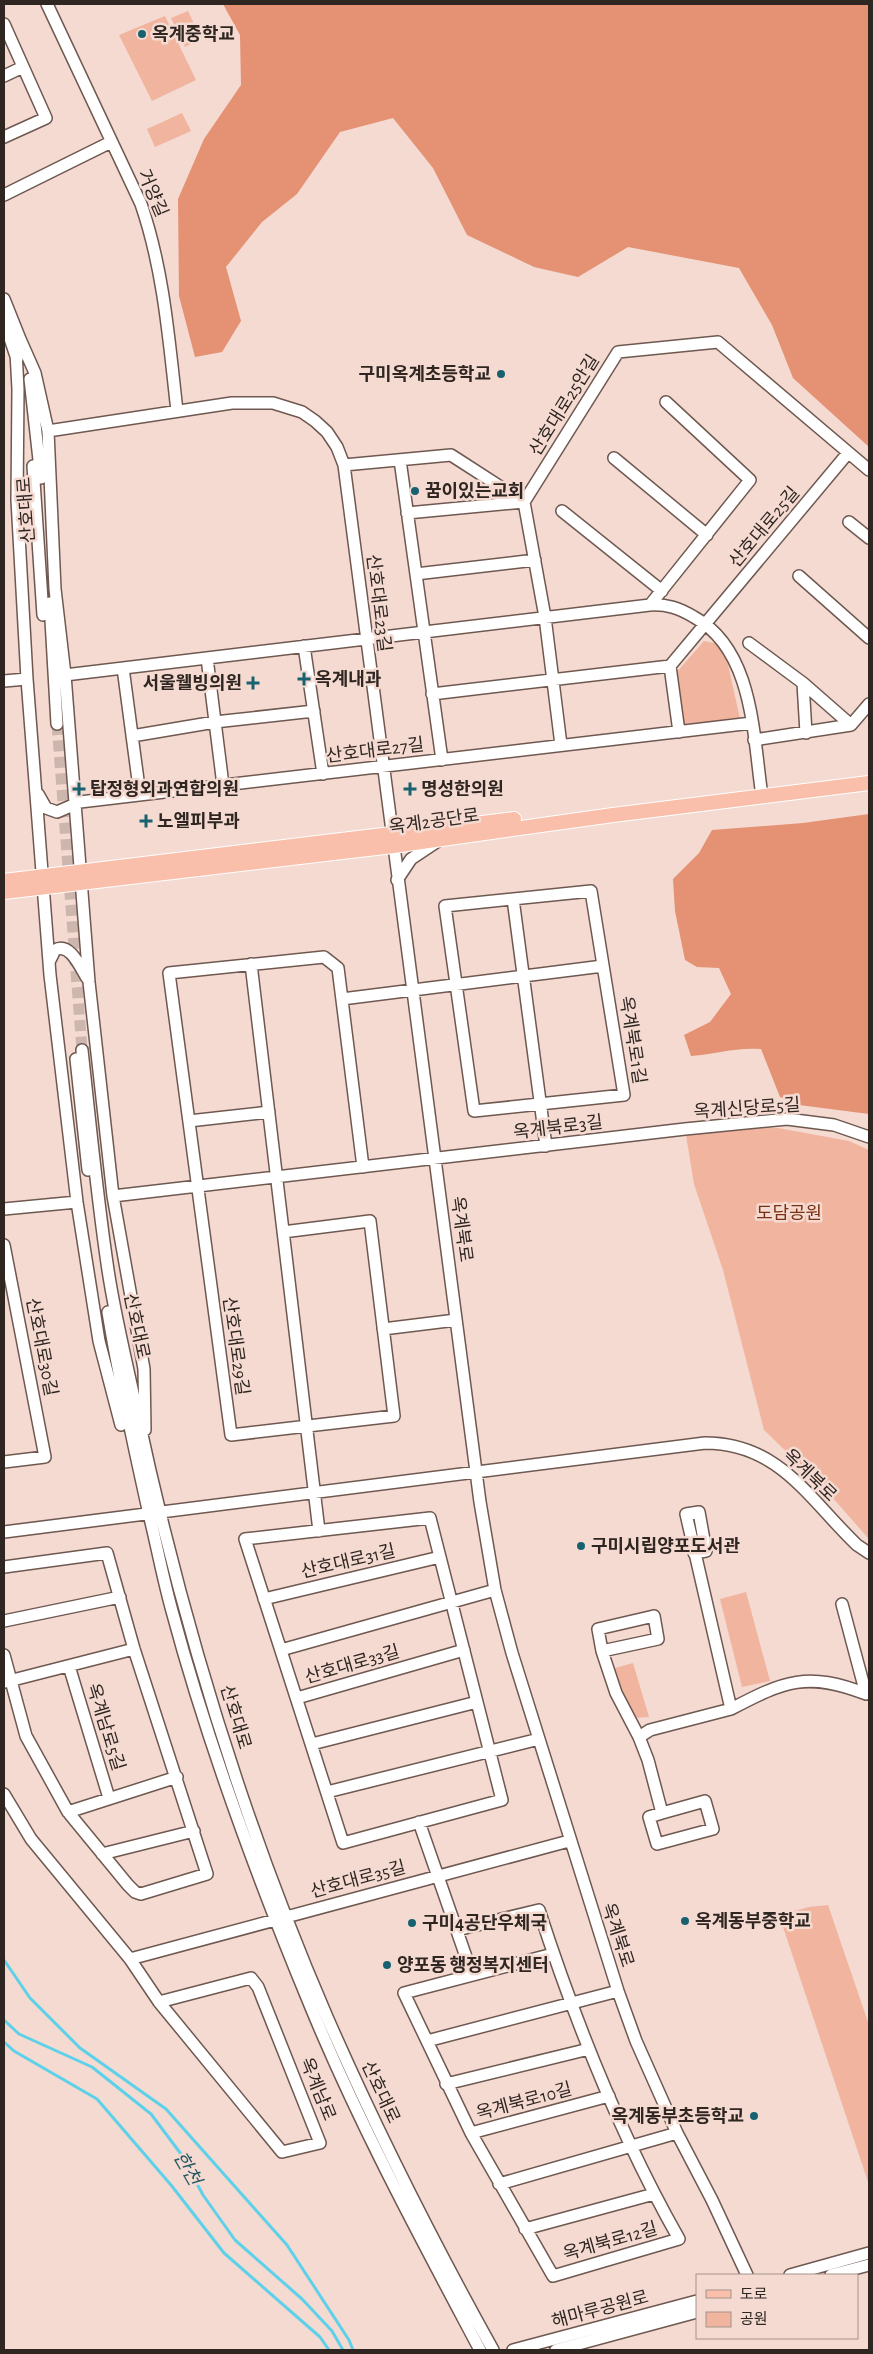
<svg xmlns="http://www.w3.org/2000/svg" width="873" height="2354" font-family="'Alegreya Sans','Noto Sans KR',sans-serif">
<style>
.green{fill:#f1b49e}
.forest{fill:#e49174}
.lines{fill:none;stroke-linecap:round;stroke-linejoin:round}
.stream{stroke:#5ed1ea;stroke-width:3}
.minor-tunnel{stroke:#cdb6ae;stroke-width:11;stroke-dasharray:11 5.5;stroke-linecap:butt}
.minor-casing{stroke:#6e5850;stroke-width:14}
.major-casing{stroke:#fff;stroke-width:16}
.minor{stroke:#fff;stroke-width:11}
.major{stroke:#fabfaa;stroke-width:14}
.poi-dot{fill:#18616f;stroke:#f4dad1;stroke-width:2}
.labels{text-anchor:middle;stroke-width:5;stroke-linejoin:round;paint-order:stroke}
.poi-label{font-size:18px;font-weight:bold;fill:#2f2622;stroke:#f4dad1;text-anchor:start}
.street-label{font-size:18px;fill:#2f2622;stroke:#f4dad1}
.park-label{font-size:18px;fill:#7a3012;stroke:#f4dad1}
.water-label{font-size:19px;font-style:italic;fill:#285964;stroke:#f4dad1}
</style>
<rect width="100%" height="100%" fill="#f4dad1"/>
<path class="green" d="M188,11l13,28 -16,8 -14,-29z
M165,16l31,64 -44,21 -33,-66z
M182,113l9,18 -36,16 -8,-18z
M704,641l15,3 8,16 13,59 -57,6 -7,-52z
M778,1128l71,13 20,9v389l-45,-51 -60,-58 -41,-160 -29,-86 -9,-55z
M746,1592l24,89 -28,6 -22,-88z
M633,1663l16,54 -16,1 -14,-28 -4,-22z
M828,1905l41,120v160l-90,-270 30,-8z"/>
<path class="forest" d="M223,4h646v443l-76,-69 -21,-53 -33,-57 -111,-21 -50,30 -44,-10 -67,-32 -34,-67 -40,-50 -53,14 -43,62 -35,28 -36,45 15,54 -19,31 -27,5 -16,-61 -1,-97 26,-60 37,-54 -1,-50z
M869,814v300l-70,-9 -19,-8 -19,-48c-25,-2 -45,5 -70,7l-7,-21 26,-13 21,-28 -12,-26 -22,-1 -12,-7 -10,-49 -2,-32 26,-26 13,-23 91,-7z"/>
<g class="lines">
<path class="stream" d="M4,1960l26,38 50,50 86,61 121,136 62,95 4,10
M4,2020l15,14 73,33 59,47 30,40 22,41 32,45 67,59 30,32 11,19
M4,2042l10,9 83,48 74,86 53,68 96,84 9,13"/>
<path class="minor-tunnel" d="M57,724l25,326"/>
<g class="minor-casing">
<path id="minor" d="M47,4l94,200c23,67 28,137 36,207
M4,24l42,94 -42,19
M4,76l19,-9
M4,195l107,-53
M4,299l18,45
M4,321l13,38
M20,339l15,34 13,58 7,158 10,86 24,307 24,214 31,173 1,61
M16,352l2,37 -1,111 10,179 23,296 27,227 22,139 22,84
M30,379l11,99
M48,431l184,-28h41l29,9 13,9 12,11 10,15 7,18 136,1037 15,88 17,63 106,338 18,50 41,92 35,67 35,75
M614,458l93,77
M400,460l42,300
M344,465l107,-10 73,47
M33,466l10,149
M562,511l100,80
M407,513l117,-11
M849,522l20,16
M416,574l119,-14
M799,576l70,62
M50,603l7,121
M650,605l100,-125 -84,-78
M749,643l54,40 3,50
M304,646l19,128
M207,658l16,127
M670,666l9,66
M123,668l17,127
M65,675l585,-70c17,-1 29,3 44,12 60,33 59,119 68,179
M4,681l23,-2
M803,683l48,42
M432,694l238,-28 178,-213
M132,736l83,-14 99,-11
M754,740l97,-15 18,-21
M561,745l-16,-128 -21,-115 94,-150 100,-10 151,128
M38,794l8,14 11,4 23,-10 672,-79
M397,880l14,-21 27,-18
M591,891l33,204 -150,16 -29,-205z
M513,899l33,247
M49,962l6,-12c15,-8 25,17 32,28
M251,964l68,567
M342,999l261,-33
M82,1050c8,73 15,147 26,220 7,47 19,94 29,142 44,206 106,411 190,605 50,114 106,225 166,333
M76,1059l12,111
M189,1121l80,-9
M113,1196l572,-67 102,-10 47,6 35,12
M4,1209l73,-7
M283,1232l87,-11 24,195 -163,19 -62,-462 155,-16 14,11 25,199
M4,1245l41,212 -41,5
M108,1312c11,68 26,135 41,202 8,32 14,65 23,97 36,134 85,266 138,394 49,119 110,232 170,345
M383,1329l73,-9
M430,1518l72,282 -159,43 -98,-304z
M4,1532l701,-89c74,0 104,56 152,102l12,8
M4,1567l103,-14 27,96 73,225 -66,20 -6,-2 -7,-7 -60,-73 -42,-76 -22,-81
M264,1599l176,-42
M4,1621l116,-24
M281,1650l214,-60
M602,1651l56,-12 -4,-23 -56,13 4,22 14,42 23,44 9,23 14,53 -13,4 8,27 56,-15 -8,-28 -43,12
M69,1666l40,132
M5,1682l129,-33
M297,1698l167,-48
M731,1709c53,-28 77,-38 135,-15l-24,-90
M639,1737l11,-7 81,-21 -45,-195 13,-2 7,39 -12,2
M312,1744l165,-42
M327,1792l212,-53
M4,1794l27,45 99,120 29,43 123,150 38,-9 -62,-156 -7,-9 -92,24
M68,1812l109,-35
M419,1822l53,152
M102,1854l92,-23
M457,1930l82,-20c37,114 81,225 140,329l-126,37 -82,-143 -67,-140 149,-39
M130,1959l439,-118
M427,2041l191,-50
M446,2084l143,-35
M471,2133l138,-37
M499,2184l178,-51
M525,2229l129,-35
M790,2275l79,-22
M831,2275l38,-10
M513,2350l184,-49
M556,2350l141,-38"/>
</g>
<g class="major-casing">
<path id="major" d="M4,881l510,-62
M4,892l389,-46 220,-31 256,-32"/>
</g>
<use href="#minor" class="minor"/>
<use href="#major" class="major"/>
</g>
<g class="poi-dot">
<circle cx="142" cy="34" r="5"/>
<circle cx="501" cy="374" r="5"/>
<circle cx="415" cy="491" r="5"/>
<path d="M301.5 671.5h5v5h5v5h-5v5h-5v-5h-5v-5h5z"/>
<path d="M250.5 675.5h5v5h5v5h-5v5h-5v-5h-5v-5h5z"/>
<path d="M76.5 781.5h5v5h5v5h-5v5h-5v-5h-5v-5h5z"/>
<path d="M407.5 781.5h5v5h5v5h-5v5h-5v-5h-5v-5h5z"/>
<path d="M143.5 813.5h5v5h5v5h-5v5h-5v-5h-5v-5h5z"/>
<circle cx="581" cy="1546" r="5"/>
<circle cx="685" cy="1921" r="5"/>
<circle cx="412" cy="1923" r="5"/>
<circle cx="387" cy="1965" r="5"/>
<circle cx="754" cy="2116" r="5"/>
</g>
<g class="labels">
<g class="poi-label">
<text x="152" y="40">옥계중학교</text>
<text x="491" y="380" text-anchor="end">구미옥계초등학교</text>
<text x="425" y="497">꿈이있는교회</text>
<text x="315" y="685">옥계내과</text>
<text x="242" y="689" text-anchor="end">서울웰빙의원</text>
<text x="90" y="795">탑정형외과연합의원</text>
<text x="421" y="795">명성한의원</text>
<text x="157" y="827">노엘피부과</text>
<text x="591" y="1552">구미시립양포도서관</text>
<text x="695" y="1927">옥계동부중학교</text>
<text x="422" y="1929">구미4공단우체국</text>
<text x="397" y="1971">양포동 행정복지센터</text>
<text x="744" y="2122" text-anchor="end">옥계동부초등학교</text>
</g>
<g class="street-label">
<text transform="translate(153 193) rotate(67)" y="6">거양길</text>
<text transform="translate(564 405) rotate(-58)" y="6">산호대로25안길</text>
<text transform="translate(26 510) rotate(-94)" y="6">산호대로</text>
<text transform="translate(764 527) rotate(-50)" y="6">산호대로25길</text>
<text transform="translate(379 603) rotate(83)" y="6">산호대로23길</text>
<text transform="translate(375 750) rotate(-7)" y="6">산호대로27길</text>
<text transform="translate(434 821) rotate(-8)" y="6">옥계2공단로</text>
<text transform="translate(633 1040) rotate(81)" y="6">옥계북로1길</text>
<text transform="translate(747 1108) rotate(-4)" y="6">옥계신당로5길</text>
<text transform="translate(558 1127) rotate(-7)" y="6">옥계북로3길</text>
<text transform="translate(462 1229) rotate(82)" y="6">옥계북로</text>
<text transform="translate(137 1326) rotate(78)" y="6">산호대로</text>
<text transform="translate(236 1346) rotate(82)" y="6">산호대로29길</text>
<text transform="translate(42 1347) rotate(79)" y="6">산호대로30길</text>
<text transform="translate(810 1475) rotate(44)" y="6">옥계북로</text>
<text transform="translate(348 1561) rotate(-13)" y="6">산호대로31길</text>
<text transform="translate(352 1664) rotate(-16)" y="6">산호대로33길</text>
<text transform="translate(236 1717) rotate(73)" y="6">산호대로</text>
<text transform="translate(106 1727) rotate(73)" y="6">옥계남로5길</text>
<text transform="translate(358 1879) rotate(-15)" y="6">산호대로35길</text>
<text transform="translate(618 1935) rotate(72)" y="6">옥계북로</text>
<text transform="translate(318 2089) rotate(68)" y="6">옥계남로</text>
<text transform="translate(381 2092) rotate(65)" y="6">산호대로</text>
<text transform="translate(524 2101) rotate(-15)" y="6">옥계북로10길</text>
<text transform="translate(610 2241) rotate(-16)" y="6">옥계북로12길</text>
<text transform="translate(600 2309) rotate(-15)" y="6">해마루공원로</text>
</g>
<g class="park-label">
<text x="789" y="1219">도담공원</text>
</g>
<g class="water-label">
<text transform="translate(188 2168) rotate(60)" y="7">한천</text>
</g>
</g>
<rect width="873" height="2354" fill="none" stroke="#2f2622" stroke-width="10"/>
<rect x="696" y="2274" width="162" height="65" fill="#f4dad1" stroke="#a5928b"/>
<rect x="706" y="2290" width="25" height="8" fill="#fabfaa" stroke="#a5928b"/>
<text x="740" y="2299" font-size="15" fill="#2f2622">도로</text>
<rect x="706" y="2312" width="25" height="15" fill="#f1b49e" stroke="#a5928b"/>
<text x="740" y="2324" font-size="15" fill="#2f2622">공원</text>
</svg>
